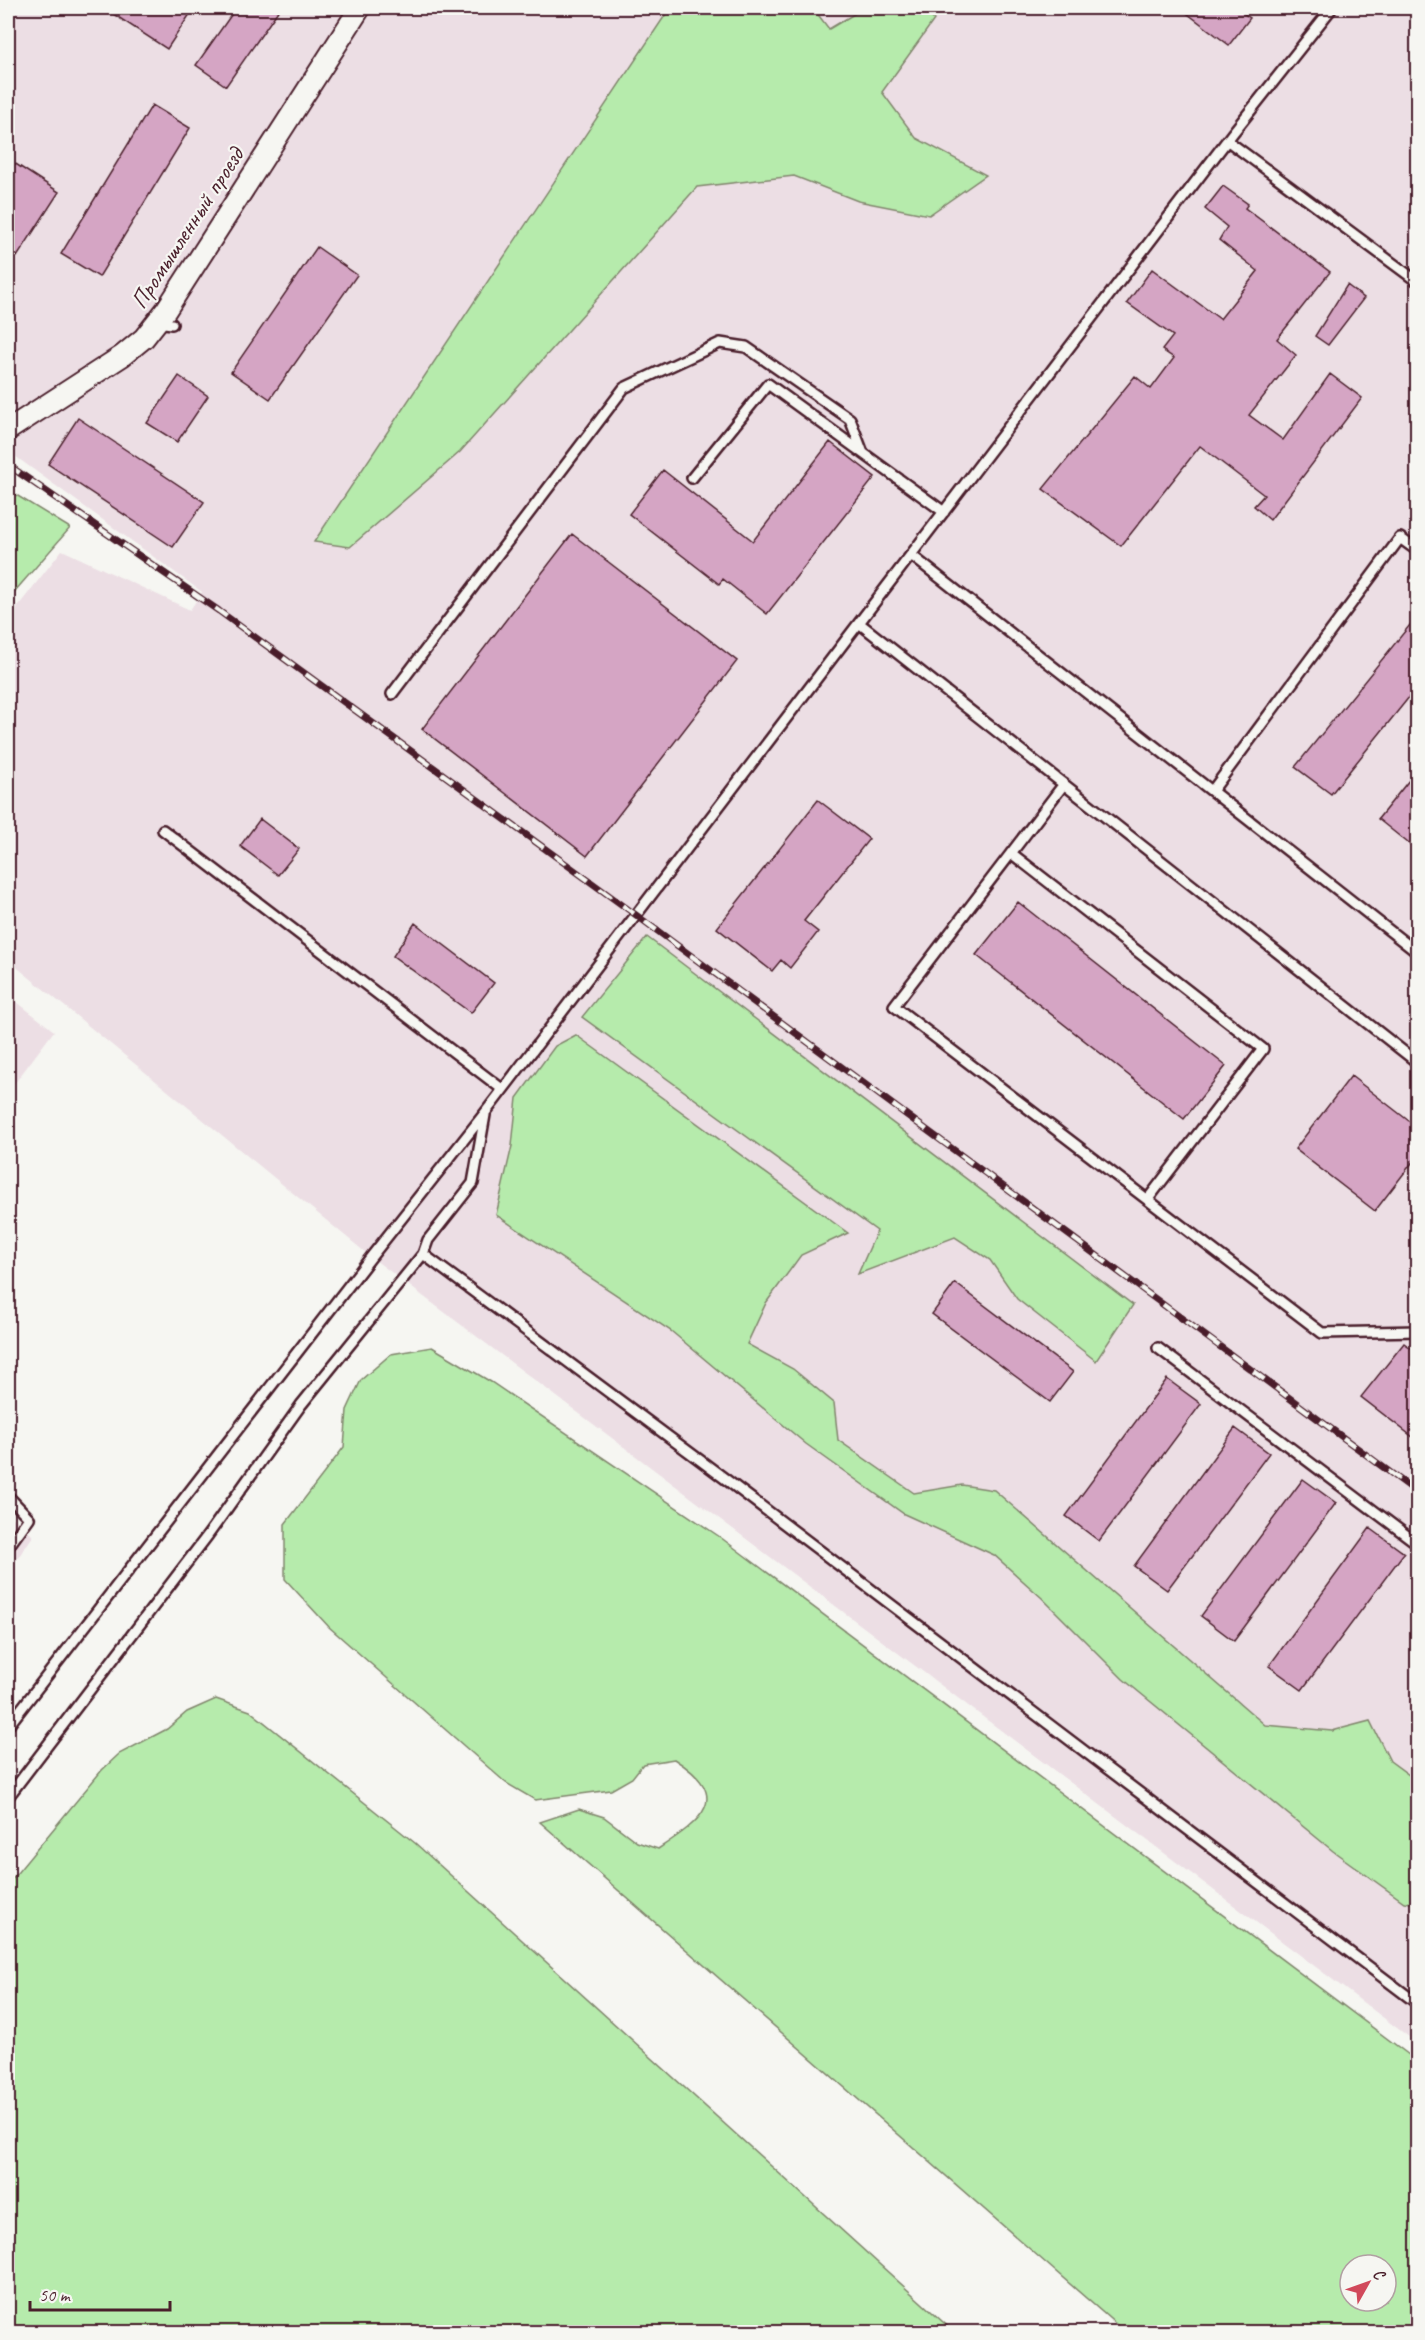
<svg xmlns="http://www.w3.org/2000/svg" width="1425" height="2340" font-family="Caveat,sans-serif">
<style>
.built{fill:#ecdee4}
.green{fill:#b6ebac;stroke:#80856c;stroke-width:1.5;fill-rule:evenodd}
.building{fill:#d5a5c4;stroke:#4a1f2b;stroke-width:1.5}
.lines{fill:none;stroke-linecap:round;stroke-linejoin:round}
.lane-casing{stroke:#4a1f2b;stroke-width:14}
.street-casing{stroke:#4a1f2b;stroke-width:24}
.lane{stroke:#f6f6f2;stroke-width:9}
.street{stroke:#f6f6f2;stroke-width:20}
.rail-casing{stroke:#4a1f2b;stroke-width:7}
.rail{stroke:#f6f6f2;stroke-width:4.5;stroke-dasharray:14;stroke-linecap:butt}
.labels{text-anchor:middle;stroke-width:4.5;stroke-linejoin:round;paint-order:stroke}
.street-label{font-size:24px;fill:#4a1f2b;stroke:#f6f6f2}
</style>
<rect width="100%" height="100%" fill="#f6f6f2"/>
<filter id="ink" filterUnits="userSpaceOnUse"><feTurbulence type="fractalNoise" baseFrequency=".0167" numOctaves="2"/><feDisplacementMap in="SourceGraphic" scale="12" xChannelSelector="R" yChannelSelector="G"/><feConvolveMatrix kernelMatrix="1 2 1 2 8 2 1 2 1" color-interpolation-filters="sRGB"/></filter>
<g filter="url(#ink)">
<path class="built" d="M8,8h1409v2035l-1046,-786 -363,-297v-341l54,-69 128,60 12,-18 -194,-141z
M8,995l46,36 -46,61z
M8,1513l25,23 -25,36z"/>
<path class="green" d="M670,8h143l16,21 35,-21h59l11,12 -52,72 34,46 70,37 -57,40 -71,-14 -64,-25 -97,11 -237,265 -110,95 -36,-5z
M8,490l62,38 -62,71z
M647,937l486,368 -37,56 -79,-62 -27,-39 -35,-23 -97,37 19,-43 -295,-214z
M576,1035l272,198 -47,22 -35,48 -19,41 46,25 41,34 4,37 76,53 48,-8 32,5 271,235 67,6 38,-10 20,40 27,20v123l-13,-2 -71,-51 -210,-172 -81,-81 -48,-43 -90,-41 -98,-70 -135,-113 -175,-116 16,-69 5,-48 38,-52z
M432,1347l59,35 229,155 697,524v271h-292l-585,-510 39,-13 25,8 33,25 21,7c44,-29 76,-52 16,-90l-31,5 -11,14 -21,12 -76,10 -29,-17 -177,-156 -44,-48v-55l59,-77 3,-37 14,-30 30,-26zM1350,2265h36v36h-36z
M216,1699l34,12 165,132 539,489h-946v-448l94,-114 17,-16 48,-25 20,-17z"/>
<path class="building" d="M104,8h90l-27,41z
M236,8h44l-54,78 -30,-21z
M1180,8h56l14,10 -21,27z
M152,105l38,23 -91,149 -38,-23z
M8,159l51,33 -42,65 -9,-6z
M1223,186l25,18 -3,4 85,64 -53,67 19,16 -47,60 34,25 47,-66 32,24 -92,122 -16,-14 10,-11 -64,-49 -79,100 -78,-57 92,-113 16,13 23,-31 -12,-8 11,-14 -46,-33 25,-34 68,50 38,-48 -39,-31 8,-13 -22,-18z
M317,247l40,28 -87,124 -39,-27z
M1347,285l17,13 -36,47 -13,-9z
M179,376l29,20 -31,46 -30,-19z
M78,418l126,84 -31,45 -125,-83z
M830,442l45,35 -108,137 -44,-35 -4,5 -90,-70 34,-44 90,71z
M572,534l165,127 -150,195 -165,-127z
M1418,615v71l-87,108 -36,-27z
M1418,769v82l-40,-32z
M818,800l51,39 -65,82 14,11 -28,36 -9,-8 -9,11 -55,-43z
M260,819l39,30 -21,26 -38,-29z
M1018,902l208,164 -42,53 -208,-164z
M415,923l79,60 -23,30 -78,-57z
M1351,1076l67,52v27l-43,56 -80,-62z
M955,1283l118,89 -23,30 -118,-88z
M1404,1343l14,10v88l-57,-44z
M1167,1379l34,25 -102,137 -33,-25z
M1235,1428l34,25 -102,137 -33,-24z
M1303,1479l33,24 -102,138 -33,-25z
M1370,1528l34,25 -102,137 -33,-24z"/>
<g class="lines">
<g class="lane-casing">
<path id="lane" d="M1228,141l190,141
M157,322l15,2
M692,478l76,-94 176,128
M911,555l507,398
M859,623l559,440
M392,694l232,-306 96,-45 26,4 104,72 13,34
M1064,784l-170,222 428,327 96,-2
M1212,791l188,-253 18,13
M163,830l339,259
M1011,853l252,196 -115,150
M423,1254l301,224 694,526
M1158,1348l260,196
M8,1496l21,22 -21,29
M8,1726l363,-469 114,-144 747,-979 100,-126
M8,1797l200,-262 93,-130 122,-151 5,-14 45,-57 12,-68"/>
</g>
<g class="street-casing">
<path id="street" d="M8,430l114,-74 22,-18 22,-28 194,-302"/>
</g>
<use href="#lane" class="lane"/>
<use href="#street" class="street"/>
<g class="rail-casing">
<path id="rail" d="M8,465l211,146 417,304 782,578"/>
</g>
<use href="#rail" class="rail"/>
</g>
</g>
<g class="labels">
<g class="street-label">
<text transform="translate(187 228) rotate(-57)" y="8">Промышленный проезд</text>
</g>
</g>
<rect width="1425" height="2340" fill="none" stroke="#f6f6f2" stroke-width="30"/>
<rect x="15" y="15" width="1395" height="2310" fill="none" stroke="#4a1f2b" stroke-width="2" filter="url(#ink)"/>
<g transform="translate(1368 2283) rotate(50)"><circle r="28" fill="#f6f6f2" stroke="#b1a0a2" stroke-width="1.5"/>
<path d="M0-4.5L10 22L0 15L-10 22Z" fill="#d1495b"/>
<text y="-9" font-size="16" font-weight="bold" text-anchor="middle" fill="#4a1f2b">С</text>
</g>
<path d="M30 2301v9h140v-9" fill="none" stroke="#4a1f2b" stroke-width="3"/>
<text x="39" y="2301" font-size="18" fill="#4a1f2b" stroke="#f6f6f2" stroke-width="4.5" paint-order="stroke">50 m</text>
</svg>
